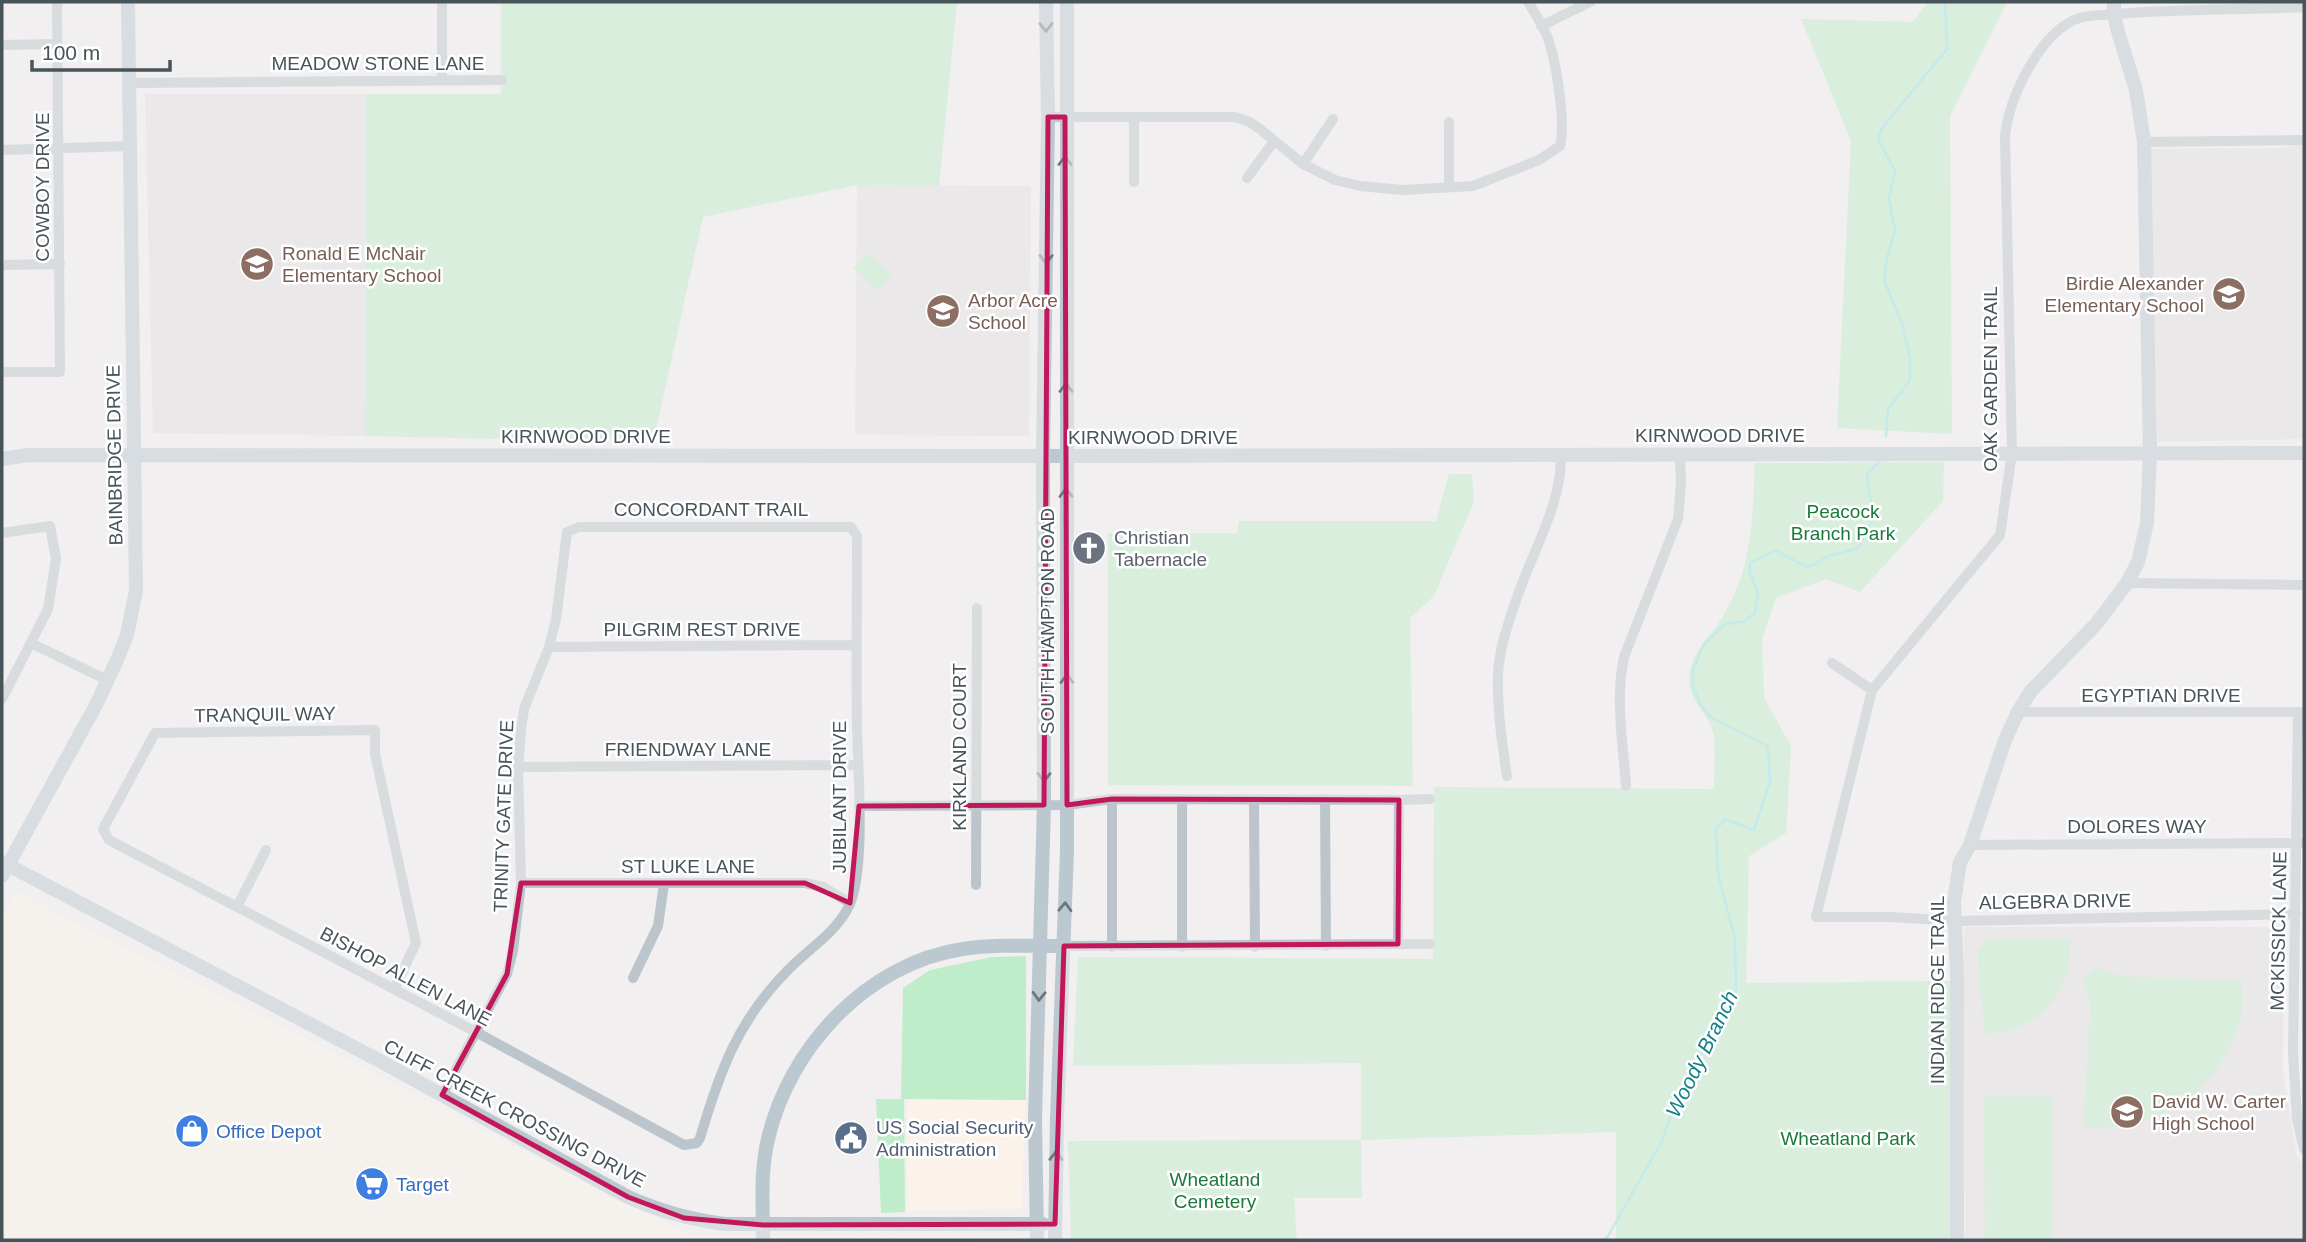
<svg xmlns="http://www.w3.org/2000/svg" width="2306" height="1242" font-family="Helvetica,sans-serif">
<style>
.commercial{fill:#fbf3e9}
.education{fill:#e2e0e0}
.green{fill:#bfedc9}
.lines{fill:none;stroke-linecap:round;stroke-linejoin:round}
.stream{stroke:#8ee4e8;stroke-width:2.5}
.street{stroke:#bbc5cb;stroke-width:10}
.secondary{stroke:#bbc8d0;stroke-width:14}
.oneway{stroke:#6a787e}
.marked{fill:none;stroke:#c2185b;stroke-width:5;stroke-linejoin:round}
.labels{text-anchor:middle;stroke-width:5;stroke-linejoin:round;paint-order:stroke}
.street-label{font-size:19px;fill:#47555b;stroke:#fff}
.education-label{font-size:19px;fill:#785e54;stroke:#fff;text-anchor:start}
.park-label{font-size:19px;fill:#1b7a3b;stroke:#fff}
.worship-label{font-size:19px;fill:#5b616d;stroke:#fff;text-anchor:start}
.service-label{font-size:19px;fill:#4e5e75;stroke:#fff;text-anchor:start}
.shop-label{font-size:19px;fill:#366cbe;stroke:#fff;text-anchor:start}
.water-label{font-size:21px;font-style:italic;fill:#128087;stroke:#fff}
</style>
<rect width="100%" height="100%" fill="#f1efef"/>
<path class="commercial" d="M15,891l677,345 329,1v3h-1019v-323z
M907,1099l119,1 -5,109 -114,1z"/>
<path class="education" d="M145,94h221l-1,342 -212,-3z
M2304,144v295l-146,3 -9,-293 132,-1z
M857,185l174,1 -2,250 -174,-1z
M1964,927h320l-1,144 13,82 8,17v70h-339z"/>
<path class="green" d="M501,2h456l-18,184 -82,-1 -154,32 -49,221 -153,1 -136,-3 1,-342h135z
M1928,2h79l-57,114 2,318 -115,-6 14,-287 -50,-122 112,3z
M868,253l24,22 -15,16 -23,-23z
M1944,462l-1,39 -83,91 -34,-13 -50,19 -14,41 2,59 27,48 -5,87 -37,23 -3,127 205,-2v259h-335v-108l-255,8 1,58h-68l3,42h-226l-3,-99 293,-1v-77l-288,3 5,-109 355,2 1,-172 280,2c0,-17 2,-36 0,-53 -4,-24 -29,-35 -24,-64 4,-24 23,-38 35,-59 29,-52 27,-93 30,-150z
M1449,474h23l2,27 -40,95 -24,22 3,168 -305,-1v-252h129l2,-12h197z
M1988,940h82c4,53 -33,92 -85,94l-8,-82z
M1026,956v144l-122,-1 1,113 -24,1 -5,-114h25l2,-111 27,-18 62,-13z
M2095,967l26,9 120,5c4,19 1,36 -6,53 -23,64 -85,99 -151,93l6,-124 -7,-25z
M1984,1095h68v145h-67z"/>
<g class="lines">
<path class="stream" d="M1886,436l2,-27 22,-29v-21l-8,-36 -18,-43 3,-22 8,-27 -6,-32 6,-28 -17,-32 4,-11 65,-79 -2,-47
M1603,1240l5,-4 54,-95 12,-35 14,-21 30,-71 18,-24 -1,-51 -17,-64 -2,-45 9,-11 29,11 16,-49 -2,-35 -58,-29 -9,-12 -8,-17v-18l11,-26 21,-20 18,-2 12,-9 3,-20 -8,-20v-10l25,-13 32,17 6,-2 13,-8 32,-9 15,-29 -6,-45 15,-15"/>
<path class="street" d="M1541,26l49,-24
M2,45l56,-1
M442,80v-78
M129,83l373,-3
M1048,117h187l13,4 12,8 43,35 32,16 25,6 43,4 70,-4 66,-26 21,-14c6,-23 -4,-87 -13,-110 -5,-12 -12,-23 -19,-34
M1134,117v65
M1449,122v65
M2144,142l160,-2
M2,150l128,-4
M1303,164l30,-45
M1247,178l27,-37
M2,265l58,-1
M2,372h58l-3,-370
M2,533l48,-7 6,33 -8,50 -46,90
M2127,583l177,2
M31,643l76,37
M549,647l307,-2
M1832,663l40,27
M2018,712h286
M2298,712l-5,340 4,68 7,29
M518,767l340,-2
M1507,776c-5,-33 -10,-67 -9,-101 1,-28 12,-57 21,-83 16,-45 43,-90 42,-138
M1626,786c-3,-43 -11,-87 -2,-129l54,-138 3,-38 -1,-27
M1182,799v148
M1325,799l1,147
M1254,800l1,147
M1399,800l31,-1
M859,806l208,-1 45,-6 287,1 -1,144 -334,2
M1970,845l334,-2
M521,883h284l18,4 27,16
M976,885l1,-277
M237,907l29,-57
M2296,914l-341,7 -64,-4h-75l56,-227 128,-155 12,-82 -7,-317c4,-38 33,-99 69,-116 13,-6 28,-4 42,-6 63,-5 126,-4 188,-7
M1398,944h32
M1112,947v-148
M633,978l25,-52 6,-42
M394,989l22,-46 -41,-189v-24l-220,3 -52,96 6,11 367,192 208,113 13,-2 3,-5c20,-67 37,-116 87,-167 21,-22 48,-37 62,-65 17,-36 9,-135 8,-178 -1,-59 0,-117 0,-175v-17l-6,-9h-272l-12,5 -11,87 -7,28 -25,62 -3,20 -3,38 3,116 -8,68 -6,23 -65,121"/>
<path class="secondary" d="M2,459l26,-4 1038,1 1238,-3
M2,862l380,200 246,135c34,15 61,22 97,27h318
M2,876l94,-171 21,-45 10,-25 9,-44 -8,-589
M763,1240c0,-33 -3,-68 5,-101 21,-91 99,-176 195,-190 33,-5 67,-3 101,-3
M1037,1240l-2,-122 9,-313 -1,-349 5,-339 -2,-115
M1055,1240l2,-122 10,-268v-848
M1957,1240v-264l-3,-74 6,-40 10,-17 35,-105 13,-28 13,-21 66,-68 30,-40 11,-21 9,-39 3,-71 -6,-310 -8,-52 -17,-55 -5,-20v-13"/>
</g>
<defs><path id="oneway-chevron" d="M-2-3.5L2.5 0L-2 3.5" fill="none" stroke-width="1.6" stroke-linecap="round" stroke-linejoin="round" transform="scale(1.75)"/></defs>
<g class="oneway">
<use href="#oneway-chevron" transform="translate(1046 27) rotate(89)"/>
<use href="#oneway-chevron" transform="translate(1065 161) rotate(-90)"/>
<use href="#oneway-chevron" transform="translate(1046 259) rotate(91)"/>
<use href="#oneway-chevron" transform="translate(1066 388) rotate(-90)"/>
<use href="#oneway-chevron" transform="translate(1066 493) rotate(-90)"/>
<use href="#oneway-chevron" transform="translate(1067 679) rotate(-90)"/>
<use href="#oneway-chevron" transform="translate(1044 777) rotate(90)"/>
<use href="#oneway-chevron" transform="translate(1065 907) rotate(-88)"/>
<use href="#oneway-chevron" transform="translate(1039 996) rotate(92)"/>
<use href="#oneway-chevron" transform="translate(1056 1156) rotate(-89)"/>
</g>
<path d="M0 0H2306V1242H0ZM1048,117h17l2,688 45,-6 287,1 -1,144 -334,2 -9,278 -292,1 -79,-7 -56,-21 -186,-102 65,-121 14,-91h284l45,20 9,-97 185,-1z" fill="#f1efef" fill-opacity=".55" fill-rule="evenodd"/>
<path class="marked" d="M1048,117h17l2,688 45,-6 287,1 -1,144 -334,2 -9,278 -292,1 -79,-7 -56,-21 -186,-102 65,-121 14,-91h284l45,20 9,-97 185,-1z"/>
<defs>
<g id="school-disc" transform="scale(1.75)"><circle r="9.5" fill="#8d6e63" stroke="#fff"/><path d="M0-5L7-2L0 1L-7-2ZM-4 1L0 2.5L4 1V4Q0 6-4 4Z" fill="#fff"/></g>
<g id="church-disc" transform="scale(1.75)"><circle r="9.5" fill="#6b7280" stroke="#fff"/><path d="M-1.2-6h2.4v3.5h3.3v2.4h-3.3V6h-2.4V-.1h-3.3v-2.4h3.3Z" fill="#fff"/></g>
<g id="shop-disc" transform="scale(1.75)"><circle r="9.5" fill="#3f7fe0" stroke="#fff"/><path d="M-5-2.5h2.3a2.7 3.5 0 0 1 5.4 0H5L5.5 6h-11ZM-1.5-2.5h3a1.5 2.3 0 0 0-3 0Z" fill="#fff"/></g>
<g id="civic-disc" transform="scale(1.75)"><circle r="9.5" fill="#5c6f8a" stroke="#fff"/><path d="M-.6-6.5H3V-4.5H.6V-3L4-1V1h2V6H-6V1h2V-1L-.6-3ZM-1.2 2.5V6h2.4V2.5Z" fill="#fff"/></g>
<g id="supermarket-disc" transform="scale(1.75)"><circle r="9.5" fill="#3f7fe0" stroke="#fff"/><path d="M-6-5.5h2.5l.6 2H6L4.5 2H-2.5L-4.4-4H-6ZM-1.5 3.2a1.3 1.3 0 1 0 .1 0ZM3 3.2a1.3 1.3 0 1 0 .1 0Z" fill="#fff"/></g>
</defs>
<g fill-rule="evenodd">
<use href="#school-disc" x="257" y="264"/>
<use href="#school-disc" x="2229" y="294"/>
<use href="#school-disc" x="943" y="311"/>
<use href="#church-disc" x="1089" y="548"/>
<use href="#school-disc" x="2127" y="1112"/>
<use href="#shop-disc" x="192" y="1131"/>
<use href="#civic-disc" x="851" y="1138"/>
<use href="#supermarket-disc" x="372" y="1184"/>
</g>
<g class="labels">
<g class="street-label">
<text x="378" y="70">MEADOW STONE LANE</text>
<text transform="translate(42 187) rotate(-90)" y="7">COWBOY DRIVE</text>
<text transform="translate(1990 379) rotate(-90)" y="7">OAK GARDEN TRAIL</text>
<text x="1720" y="442">KIRNWOOD DRIVE</text>
<text x="586" y="443">KIRNWOOD DRIVE</text>
<text x="1153" y="444">KIRNWOOD DRIVE</text>
<text transform="translate(114 455) rotate(-91)" y="7">BAINBRIDGE DRIVE</text>
<text x="711" y="516">CONCORDANT TRAIL</text>
<text transform="translate(1047 621) rotate(-90)" y="7">SOUTH HAMPTON ROAD</text>
<text x="702" y="636">PILGRIM REST DRIVE</text>
<text x="2161" y="702">EGYPTIAN DRIVE</text>
<text transform="translate(265 714) rotate(-1)" y="7">TRANQUIL WAY</text>
<text transform="translate(959 747) rotate(-90)" y="7">KIRKLAND COURT</text>
<text x="688" y="756">FRIENDWAY LANE</text>
<text transform="translate(839 797) rotate(-90)" y="7">JUBILANT DRIVE</text>
<text transform="translate(503 816) rotate(-88)" y="7">TRINITY GATE DRIVE</text>
<text x="2137" y="833">DOLORES WAY</text>
<text x="688" y="873">ST LUKE LANE</text>
<text transform="translate(2055 901) rotate(-1)" y="7">ALGEBRA DRIVE</text>
<text transform="translate(2278 931) rotate(-89)" y="7">MCKISSICK LANE</text>
<text transform="translate(406 976) rotate(28)" y="7">BISHOP ALLEN LANE</text>
<text transform="translate(1937 990) rotate(-90)" y="7">INDIAN RIDGE TRAIL</text>
<text transform="translate(515 1113) rotate(28)" y="7">CLIFF CREEK CROSSING DRIVE</text>
</g>
<g class="education-label">
<text x="282" y="260">Ronald E McNair<tspan x="282" dy="22">Elementary School</tspan></text>
<text x="2204" y="290" text-anchor="end">Birdie Alexander<tspan x="2204" dy="22">Elementary School</tspan></text>
<text x="968" y="307">Arbor Acre<tspan x="968" dy="22">School</tspan></text>
<text x="2152" y="1108">David W. Carter<tspan x="2152" dy="22">High School</tspan></text>
</g>
<g class="park-label">
<text x="1843" y="518">Peacock<tspan x="1843" dy="22">Branch Park</tspan></text>
<text x="1848" y="1145">Wheatland Park</text>
<text x="1215" y="1186">Wheatland<tspan x="1215" dy="22">Cemetery</tspan></text>
</g>
<g class="worship-label">
<text x="1114" y="544">Christian<tspan x="1114" dy="22">Tabernacle</tspan></text>
</g>
<g class="service-label">
<text x="876" y="1134">US Social Security<tspan x="876" dy="22">Administration</tspan></text>
</g>
<g class="shop-label">
<text x="216" y="1138">Office Depot</text>
<text x="396" y="1191">Target</text>
</g>
<g class="water-label">
<text transform="translate(1702 1054) rotate(-64)" y="7">Woody Branch</text>
</g>
</g>
<rect width="2306" height="1242" fill="none" stroke="#47555b" stroke-width="7"/>
<path d="M32 60v10h138v-10" fill="none" stroke="#47555b" stroke-width="3.5"/>
<text x="42" y="60" font-size="21" fill="#47555b" stroke="#ffffff" stroke-width="5" paint-order="stroke">100 m</text>
</svg>
